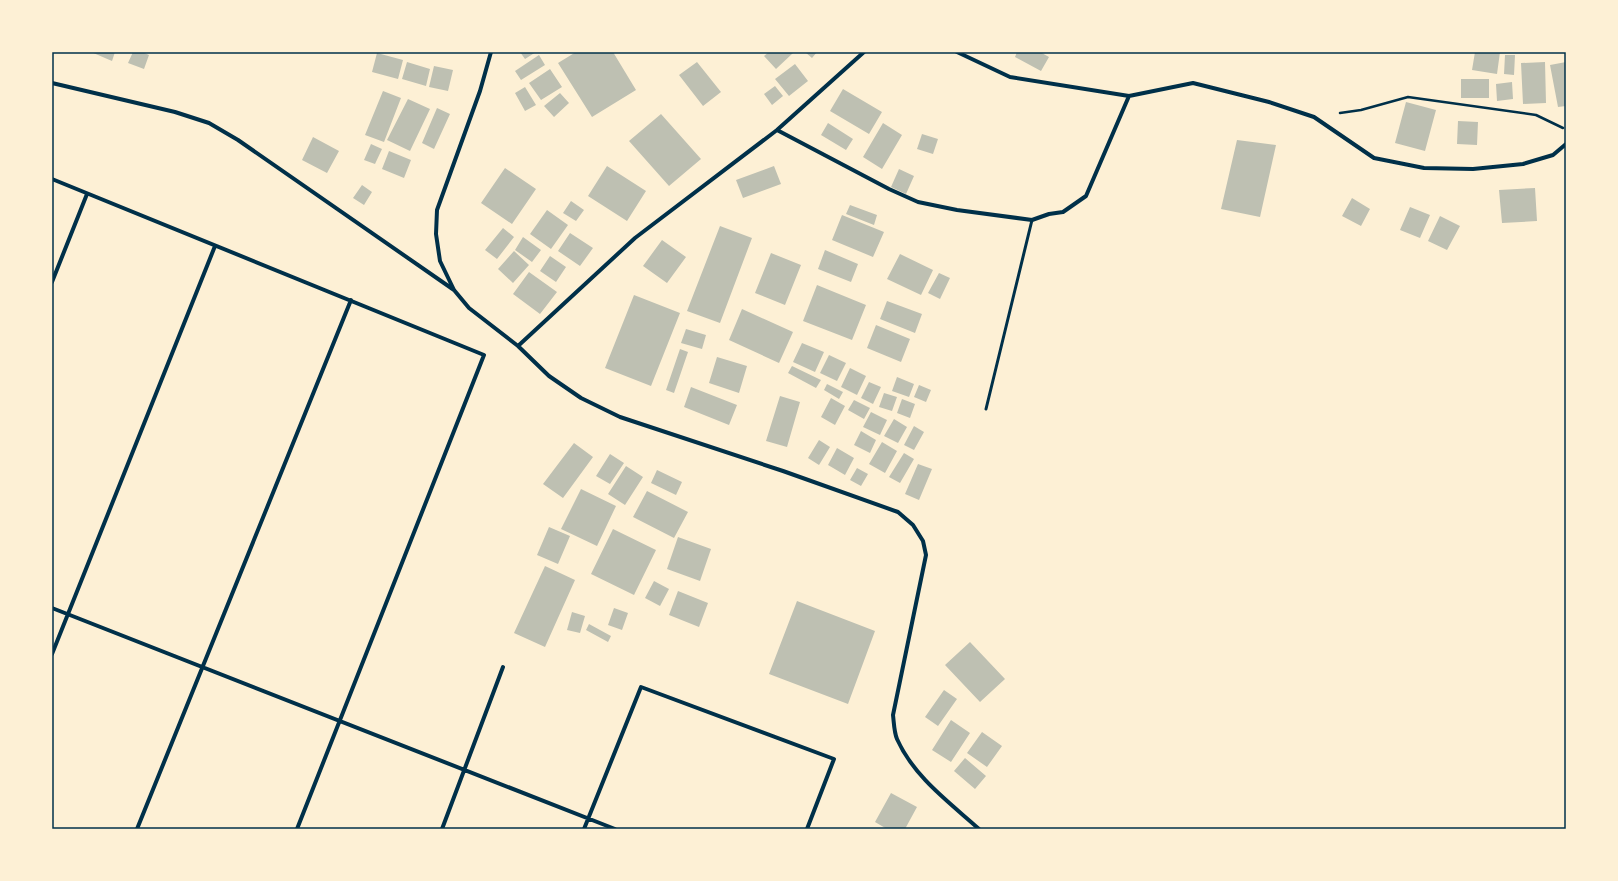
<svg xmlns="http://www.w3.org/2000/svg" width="1618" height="881" font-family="Overpass,sans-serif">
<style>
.building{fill:#bec0b2}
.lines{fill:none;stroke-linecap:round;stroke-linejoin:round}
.path{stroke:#003049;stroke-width:2.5}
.service{stroke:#003049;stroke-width:3}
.minor{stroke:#003049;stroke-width:4}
.neatline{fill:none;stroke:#003049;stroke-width:1.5}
</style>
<rect width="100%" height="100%" fill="#fdf0d5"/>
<path class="building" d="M91,52h24l-3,9z
M133,52h9l7,3 -5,14 -16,-6z
M520,52h16l-11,7z
M576,52h37l23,38 -44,27 -34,-54z
M769,52h23l1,1 -17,16 -12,-13z
M805,52h12l-5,6z
M1017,52h23l9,5 -8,14 -26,-14z
M1475,52h25l-3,22 -25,-4z
M377,53l26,7 -5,19 -26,-7z
M539,55l6,10 -24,15 -6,-9z
M1505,55h10l-1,20 -10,-1z
M407,62l23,7 -4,17 -24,-7z
M697,62l24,30 -18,14 -24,-31z
M1545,62l1,41 -23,1 -2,-41z
M1566,62v44l-8,1 -8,-42z
M795,64l13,17 -19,15 -14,-17z
M434,66l19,4 -5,21 -19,-4z
M550,69l12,18 -21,13 -12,-17z
M1461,79h28v19h-28z
M1512,82l1,17 -16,2 -1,-17z
M775,86l8,10 -11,9 -8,-11z
M525,87l11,18 -11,6 -10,-18z
M843,89l39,23 -13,22 -39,-23z
M383,91l18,7 -17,44 -19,-7z
M560,93l9,10 -15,14 -10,-11z
M408,99l22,10 -20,42 -23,-11z
M1406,102l30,8 -11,41 -30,-8z
M437,108l13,6 -16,35 -12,-6z
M661,114l40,45 -32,27 -40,-45z
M1458,121l20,1 -1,23 -20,-1z
M828,123l25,16 -7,11 -25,-15z
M883,123l19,12 -20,34 -19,-12z
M922,134l16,5 -5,15 -16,-5z
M313,137l26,14 -12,22 -25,-13z
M1237,140l39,5 -16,72 -39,-8z
M371,144l11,5 -7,15 -11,-4z
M389,151l22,9 -7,18 -22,-9z
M607,166l39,25 -19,30 -39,-25z
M774,166l7,18 -38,14 -7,-18z
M505,168l31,21 -24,35 -31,-21z
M899,169l15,7 -8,18 -15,-7z
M362,185l10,7 -8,13 -11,-7z
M1535,188l2,33 -35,2 -3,-33z
M1352,198l18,11 -9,17 -19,-10z
M571,201l13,9 -8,11 -13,-8z
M850,205l27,10 -3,10 -28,-11z
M1410,207l20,8 -10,23 -20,-8z
M547,210l21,15 -17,24 -21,-15z
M842,215l42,17 -11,25 -41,-17z
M1440,216l20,10 -13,24 -19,-9z
M720,226l32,12 -32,85 -33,-12z
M503,228l11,9 -17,22 -12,-9z
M570,233l23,15 -13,18 -22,-15z
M523,237l18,13 -9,12 -17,-12z
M662,240l24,17 -19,26 -24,-17z
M825,250l33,14 -7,18 -33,-13z
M514,251l15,14 -16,18 -15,-14z
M771,253l30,12 -16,40 -30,-12z
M900,254l33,16 -12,25 -34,-16z
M550,256l16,11 -10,15 -16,-11z
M529,272l28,20 -17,22 -27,-20z
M939,273l11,5 -10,21 -12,-6z
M817,285l49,20 -14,35 -49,-19z
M634,295l46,18 -29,73 -46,-18z
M887,301l35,13 -7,19 -35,-14z
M742,309l51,23 -14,31 -50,-23z
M876,325l34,14 -9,23 -34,-14z
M686,329l20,6 -4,14 -21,-6z
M802,343l22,9 -9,20 -22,-10z
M680,349l8,3 -14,41 -8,-3z
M829,355l17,8 -9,18 -17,-8z
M717,357l30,9 -8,27 -30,-10z
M792,366l29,14 -5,8 -28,-15z
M850,368l16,8 -9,19 -16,-8z
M897,377l17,7 -5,13 -17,-6z
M869,382l12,5 -8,17 -12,-6z
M827,384l16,8 -4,7 -15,-9z
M919,385l12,5 -5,12 -12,-5z
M691,387l46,18 -8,20 -45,-18z
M884,393l13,4 -5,14 -13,-4z
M780,396l20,6 -13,45 -21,-6z
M831,398l14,8 -10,19 -14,-8z
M902,399l13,5 -5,14 -13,-5z
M854,400l16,8 -6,11 -16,-9z
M871,412l16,8 -7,15 -17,-8z
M894,419l13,8 -9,16 -14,-7z
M914,426l10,6 -10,18 -10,-5z
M861,431l15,9 -6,13 -16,-8z
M819,440l11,7 -11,18 -11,-7z
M882,442l15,9 -12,22 -16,-9z
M574,443l19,14 -30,41 -20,-14z
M837,448l17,10 -9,17 -17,-10z
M904,453l10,6 -14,24 -11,-6z
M610,454l14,9 -14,21 -14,-8z
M918,464l14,5 -13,31 -14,-6z
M626,466l17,11 -18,28 -17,-11z
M857,468l11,6 -7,12 -11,-6z
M657,470l25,12 -6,13 -25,-12z
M581,489l35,17 -19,40 -36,-17z
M647,491l41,21 -14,26 -41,-21z
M549,527l21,9 -12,28 -21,-9z
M613,529l43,21 -22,45 -43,-21z
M678,537l33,12 -11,32 -33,-12z
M545,566l30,14 -30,67 -31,-14z
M654,581l15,8 -9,17 -15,-8z
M678,591l30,12 -9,24 -30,-12z
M797,601l78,30 -27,73 -79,-30z
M614,608l14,5 -6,17 -14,-5z
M572,612l13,4 -5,17 -13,-3z
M589,624l22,12 -3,6 -22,-12z
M970,642l35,37 -25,23 -35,-37z
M944,690l13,9 -19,27 -13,-9z
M951,720l19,13 -19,29 -19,-12z
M982,732l20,14 -15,21 -20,-14z
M965,758l21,18 -11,13 -21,-18z
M891,793l26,14 -12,22h-18l-12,-7z"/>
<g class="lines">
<path class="path" d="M1340,113l21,-3 47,-13 128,18 27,13"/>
<path class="service" d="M986,409l46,-189"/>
<path class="minor" d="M491,52l-11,39 -43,119 -1,24 4,27 14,29 15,18 49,38 31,30 32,22 39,19 163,54 115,41 15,13 10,16 3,14 -33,160c1,8 1,17 4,24 17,38 52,63 82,90
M957,52l53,25 119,19 64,-13 76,19 45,15 60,41 50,10 49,1 50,-5 30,-9 13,-11
M52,83l123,29 34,11 29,17 216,150
M777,130l112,59 29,13 39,8 75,10 17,-6 14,-2 23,-16 43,-100
M52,179l432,176 -187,474
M52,282l35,-88
M518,346l117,-108 142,-108 87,-78
M52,608l563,221
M52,654l163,-408
M137,829l214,-529
M442,829l61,-162
M584,829l57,-142 193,72 -27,70"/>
</g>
<rect width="1618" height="881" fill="none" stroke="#fdf0d5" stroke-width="106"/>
<rect x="53" y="53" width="1512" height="775" class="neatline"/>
</svg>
